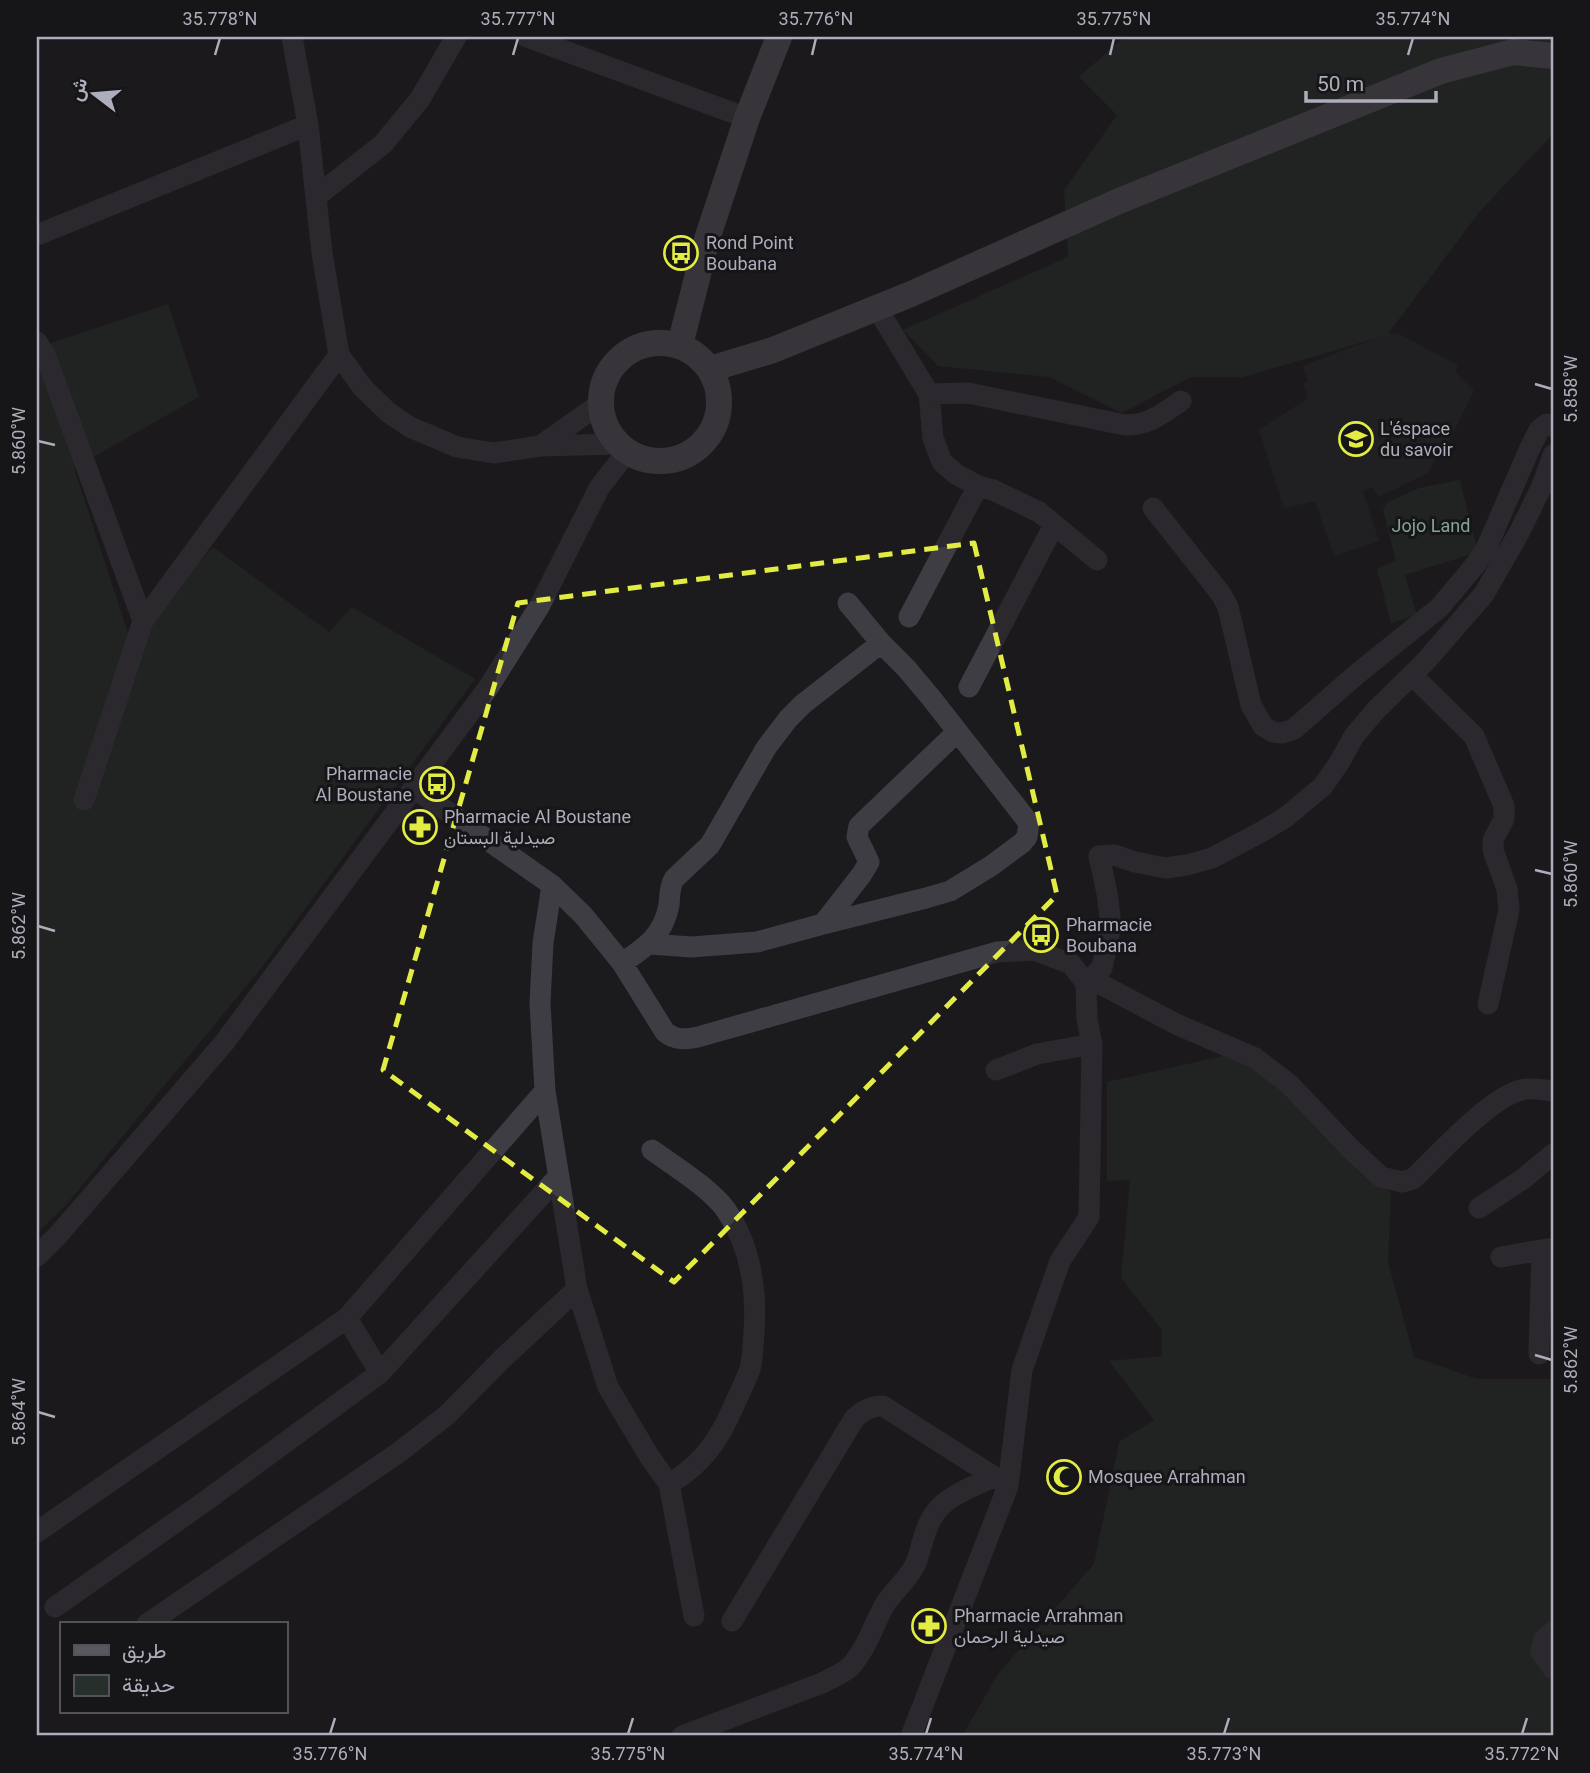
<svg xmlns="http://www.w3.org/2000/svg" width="1590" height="1773" font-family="Roboto,Vazirmatn,sans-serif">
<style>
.built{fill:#272629}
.green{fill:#262f2b}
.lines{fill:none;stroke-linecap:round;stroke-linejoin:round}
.minor{stroke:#3e3d43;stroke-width:21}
.major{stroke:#595760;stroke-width:26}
.marked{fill:none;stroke:#e3ec42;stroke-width:5;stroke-dasharray:14 9;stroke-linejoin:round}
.ticks{fill:none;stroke:#aeadbb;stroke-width:2.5}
.labels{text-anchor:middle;stroke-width:6;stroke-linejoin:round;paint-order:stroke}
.poi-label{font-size:18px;fill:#aeadbb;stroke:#161517;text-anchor:start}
.park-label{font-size:18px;fill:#85a593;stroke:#161517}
.neatline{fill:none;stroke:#aeadbb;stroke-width:2.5}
.ticks-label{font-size:18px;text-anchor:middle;fill:#aeadbb}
</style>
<rect width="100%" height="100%" fill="#1b1a1c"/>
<path class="built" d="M1389,333l10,1 59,31 -3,7 19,19 -30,60 -4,-2 -12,24 -49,24 -7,-10 -9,4 16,50 -45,15 -19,-55 -31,7 -25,-78 49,-32 -5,-14 5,-3 -5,-15z"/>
<path class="green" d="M1124,37h429v97l-73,77 -93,124 -144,42h-52l-69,36 -73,-36 -111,-11 -35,-36 165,-73 -4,-67 53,-75 -38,-38z
M168,304l31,93 -125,71 56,171 83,-92 116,85 23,-25 123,72 -213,288 -196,238 -29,28v-885z
M1460,480l18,72 -73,23 12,40 -26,8 -14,-54 19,-8 -13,-51 3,-7 33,-15z
M1223,1056l57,22 47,51 64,64 -3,69 26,95 63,22h76v357h-591l36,-62 96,-110 25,-122 35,-22 -45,-59 53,-5v-26l-41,-52 9,-98 -23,1v-99z"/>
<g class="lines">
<path class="minor" d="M292,37l16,88 14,128 17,102 24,33 26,25 21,14 47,20 37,6 46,-7 77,-2
M527,37l220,81
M317,196l66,-52 37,-45 36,-62
M37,235l271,-110
M877,308l52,86 4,44 9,24 14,12 22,12 15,4 46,22 58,48
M37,342l9,15 97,264
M929,394l39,-1 157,32c24,0 37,-11 56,-24
M540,446l61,-43
M1153,508l68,86 7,13 23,98 12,21 10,6 9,1 12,-4 63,-55 82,-66 37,-44 10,-15 44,-101 9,-18 8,-6 6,2
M909,617l69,-131
M1412,675l62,61 30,70v13l-11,21v10l14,39 2,21 -21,94
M969,687l85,-162
M415,789l137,96 31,30 39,48 43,69c10,8 20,8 33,5l299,-85 37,-2 37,14 15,19 1,36 5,25 -3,173 -29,44 -38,109 -14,116 -97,250
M84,800l59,-179 196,-266
M552,885l-9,58 -3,60 5,88 32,198 31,98 41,69 20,28 25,132
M823,924l39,-50 7,-12 -12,-25 2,-11 98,-94
M650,944l41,3 66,-5 66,-18 103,-26 24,-7 41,-25 31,-23 5,-6 2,-14 -97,-124 -25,-30 -26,-26 -33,-40
M622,963c24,-16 41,-27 47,-58 1,-9 0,-17 5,-26l36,-34 56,-97 22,-29 15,-15 78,-61
M1091,979l85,45 79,34 34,26 61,64 31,29 21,5 11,-3c25,-24 76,-81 108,-89 11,-3 21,0 32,1
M1086,983l16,-15 9,-43 -4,-32 -8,-37 15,-1 21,7 30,6 22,-3 25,-7 51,-27 23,-14 37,-31 16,-23 15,-27 22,-26 49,-48 59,-68 36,-63 22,-45 11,-31
M996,1070l41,-16 55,-10
M652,1150c22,16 58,38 74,60 25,37 31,79 28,122 -1,12 -1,26 -4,37 -4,12 -10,23 -15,34 -15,36 -32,61 -66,81
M1479,1208l44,-29 30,-25
M37,1256l22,-22 165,-191 264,-355 51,-81 60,-119 28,-36
M1501,1257l52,-9
M347,1318l33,55
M1539,1354l3,-104
M37,1532l310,-214 198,-227
M55,1607l152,-107 173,-127 178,-196
M732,1621l122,-202c9,-9 17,-13 29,-13l121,77
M147,1624l251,-171 49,-38 54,-55 76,-71
M1553,1632l-9,7 -3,13 12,17
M682,1736l140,-53c10,-5 20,-9 28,-16 16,-17 23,-41 34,-61 9,-15 25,-27 32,-43 6,-16 8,-35 19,-50 13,-18 39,-27 59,-36"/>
<path class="major" d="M601 402a59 59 0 1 1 118 0a59 59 0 1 1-118 0Z
M680,345l27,-106 40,-121 32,-81
M710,369l63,-19 138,-56 208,-93 322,-130 72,-19 40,4"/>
</g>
<path d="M0 0H1590V1773H0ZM974,543l83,352 -383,387 -291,-212 135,-467z" fill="#1b1a1c" fill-opacity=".55" fill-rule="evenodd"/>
<path class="marked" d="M974,543l83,352 -383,387 -291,-212 135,-467z"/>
<path class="ticks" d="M215,55l5,-17M513,55l5,-17M812,55l4,-17M1110,55l4,-17M1408,55l5,-17M1535,384l17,5M38,441l17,4M1535,870l17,4M38,926l17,5M1535,1355l17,5M38,1412l17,5M330,1734l5,-16M628,1734l5,-16M926,1734l5,-16M1224,1734l5,-16M1522,1734l5,-16"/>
<defs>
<g id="bus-ring" transform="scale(1.75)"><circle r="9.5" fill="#161517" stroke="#e3ec42" stroke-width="1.5"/><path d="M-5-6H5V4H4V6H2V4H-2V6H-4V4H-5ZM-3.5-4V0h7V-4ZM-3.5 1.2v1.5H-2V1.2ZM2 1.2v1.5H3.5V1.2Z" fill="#e3ec42"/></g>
<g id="school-ring" transform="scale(1.75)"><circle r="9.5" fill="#161517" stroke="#e3ec42" stroke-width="1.5"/><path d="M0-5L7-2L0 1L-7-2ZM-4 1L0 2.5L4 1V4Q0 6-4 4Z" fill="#e3ec42"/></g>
<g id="pharmacy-ring" transform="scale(1.75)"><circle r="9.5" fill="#161517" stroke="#e3ec42" stroke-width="1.5"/><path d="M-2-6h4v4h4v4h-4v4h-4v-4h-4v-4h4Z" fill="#e3ec42"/></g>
<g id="mosque-ring" transform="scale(1.75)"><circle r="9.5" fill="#161517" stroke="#e3ec42" stroke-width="1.5"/><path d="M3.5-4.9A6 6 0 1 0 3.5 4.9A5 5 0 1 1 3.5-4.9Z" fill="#e3ec42"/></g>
</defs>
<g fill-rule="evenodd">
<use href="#bus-ring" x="681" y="253"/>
<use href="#school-ring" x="1356" y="439"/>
<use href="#bus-ring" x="437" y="784"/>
<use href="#pharmacy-ring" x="420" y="827"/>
<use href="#bus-ring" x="1041" y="935"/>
<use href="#mosque-ring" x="1064" y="1477"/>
<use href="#pharmacy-ring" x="929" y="1626"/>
</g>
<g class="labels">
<g class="poi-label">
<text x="706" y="249">Rond Point<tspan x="706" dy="21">Boubana</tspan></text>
<text x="1380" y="435">L'éspace<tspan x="1380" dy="21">du savoir</tspan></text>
<text x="412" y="780" text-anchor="end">Pharmacie<tspan x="412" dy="21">Al Boustane</tspan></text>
<text x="444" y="823">Pharmacie Al Boustane<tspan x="444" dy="21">صيدلية البستان</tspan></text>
<text x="1066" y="931">Pharmacie<tspan x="1066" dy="21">Boubana</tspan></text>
<text x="1088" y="1483">Mosquee Arrahman</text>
<text x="954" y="1622">Pharmacie Arrahman<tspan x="954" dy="21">صيدلية الرحمان</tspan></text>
</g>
<g class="park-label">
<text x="1431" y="532">Jojo Land</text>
</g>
</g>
<rect width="1590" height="1773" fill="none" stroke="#161517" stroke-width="77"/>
<rect x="60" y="1622" width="228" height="91" fill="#161517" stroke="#535259" stroke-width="2"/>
<rect x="74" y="1645" width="35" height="10" fill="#595760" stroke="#535259" stroke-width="2"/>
<text x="122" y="1658" font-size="21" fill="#aeadbb">طريق</text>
<rect x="74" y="1675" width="35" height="21" fill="#262f2b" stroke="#535259" stroke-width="2"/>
<text x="122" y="1692" font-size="21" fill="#aeadbb">حديقة</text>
<g transform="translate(94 94) rotate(286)" stroke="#161517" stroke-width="5" paint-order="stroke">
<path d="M0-5L12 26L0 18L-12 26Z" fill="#aeadbb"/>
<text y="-10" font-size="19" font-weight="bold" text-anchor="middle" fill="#aeadbb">ش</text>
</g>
<path d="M1306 91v10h130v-10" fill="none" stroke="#aeadbb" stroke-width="3.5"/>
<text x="1317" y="91" font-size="21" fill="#aeadbb" stroke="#161517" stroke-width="5" paint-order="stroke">50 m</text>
<rect x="38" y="38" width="1514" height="1696" class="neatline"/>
<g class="ticks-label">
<text x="220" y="25">35.778°N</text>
<text x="518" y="25">35.777°N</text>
<text x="816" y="25">35.776°N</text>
<text x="1114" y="25">35.775°N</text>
<text x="1413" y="25">35.774°N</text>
<text transform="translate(1571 389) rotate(-90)" y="6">5.858°W</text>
<text transform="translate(19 441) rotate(-90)" y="6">5.860°W</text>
<text transform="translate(1571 874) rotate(-90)" y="6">5.860°W</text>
<text transform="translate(19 926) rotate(-90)" y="6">5.862°W</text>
<text transform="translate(1571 1360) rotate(-90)" y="6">5.862°W</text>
<text transform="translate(19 1412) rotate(-90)" y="6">5.864°W</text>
<text x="330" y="1760">35.776°N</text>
<text x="628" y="1760">35.775°N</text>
<text x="926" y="1760">35.774°N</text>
<text x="1224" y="1760">35.773°N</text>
<text x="1522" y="1760">35.772°N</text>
</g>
</svg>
